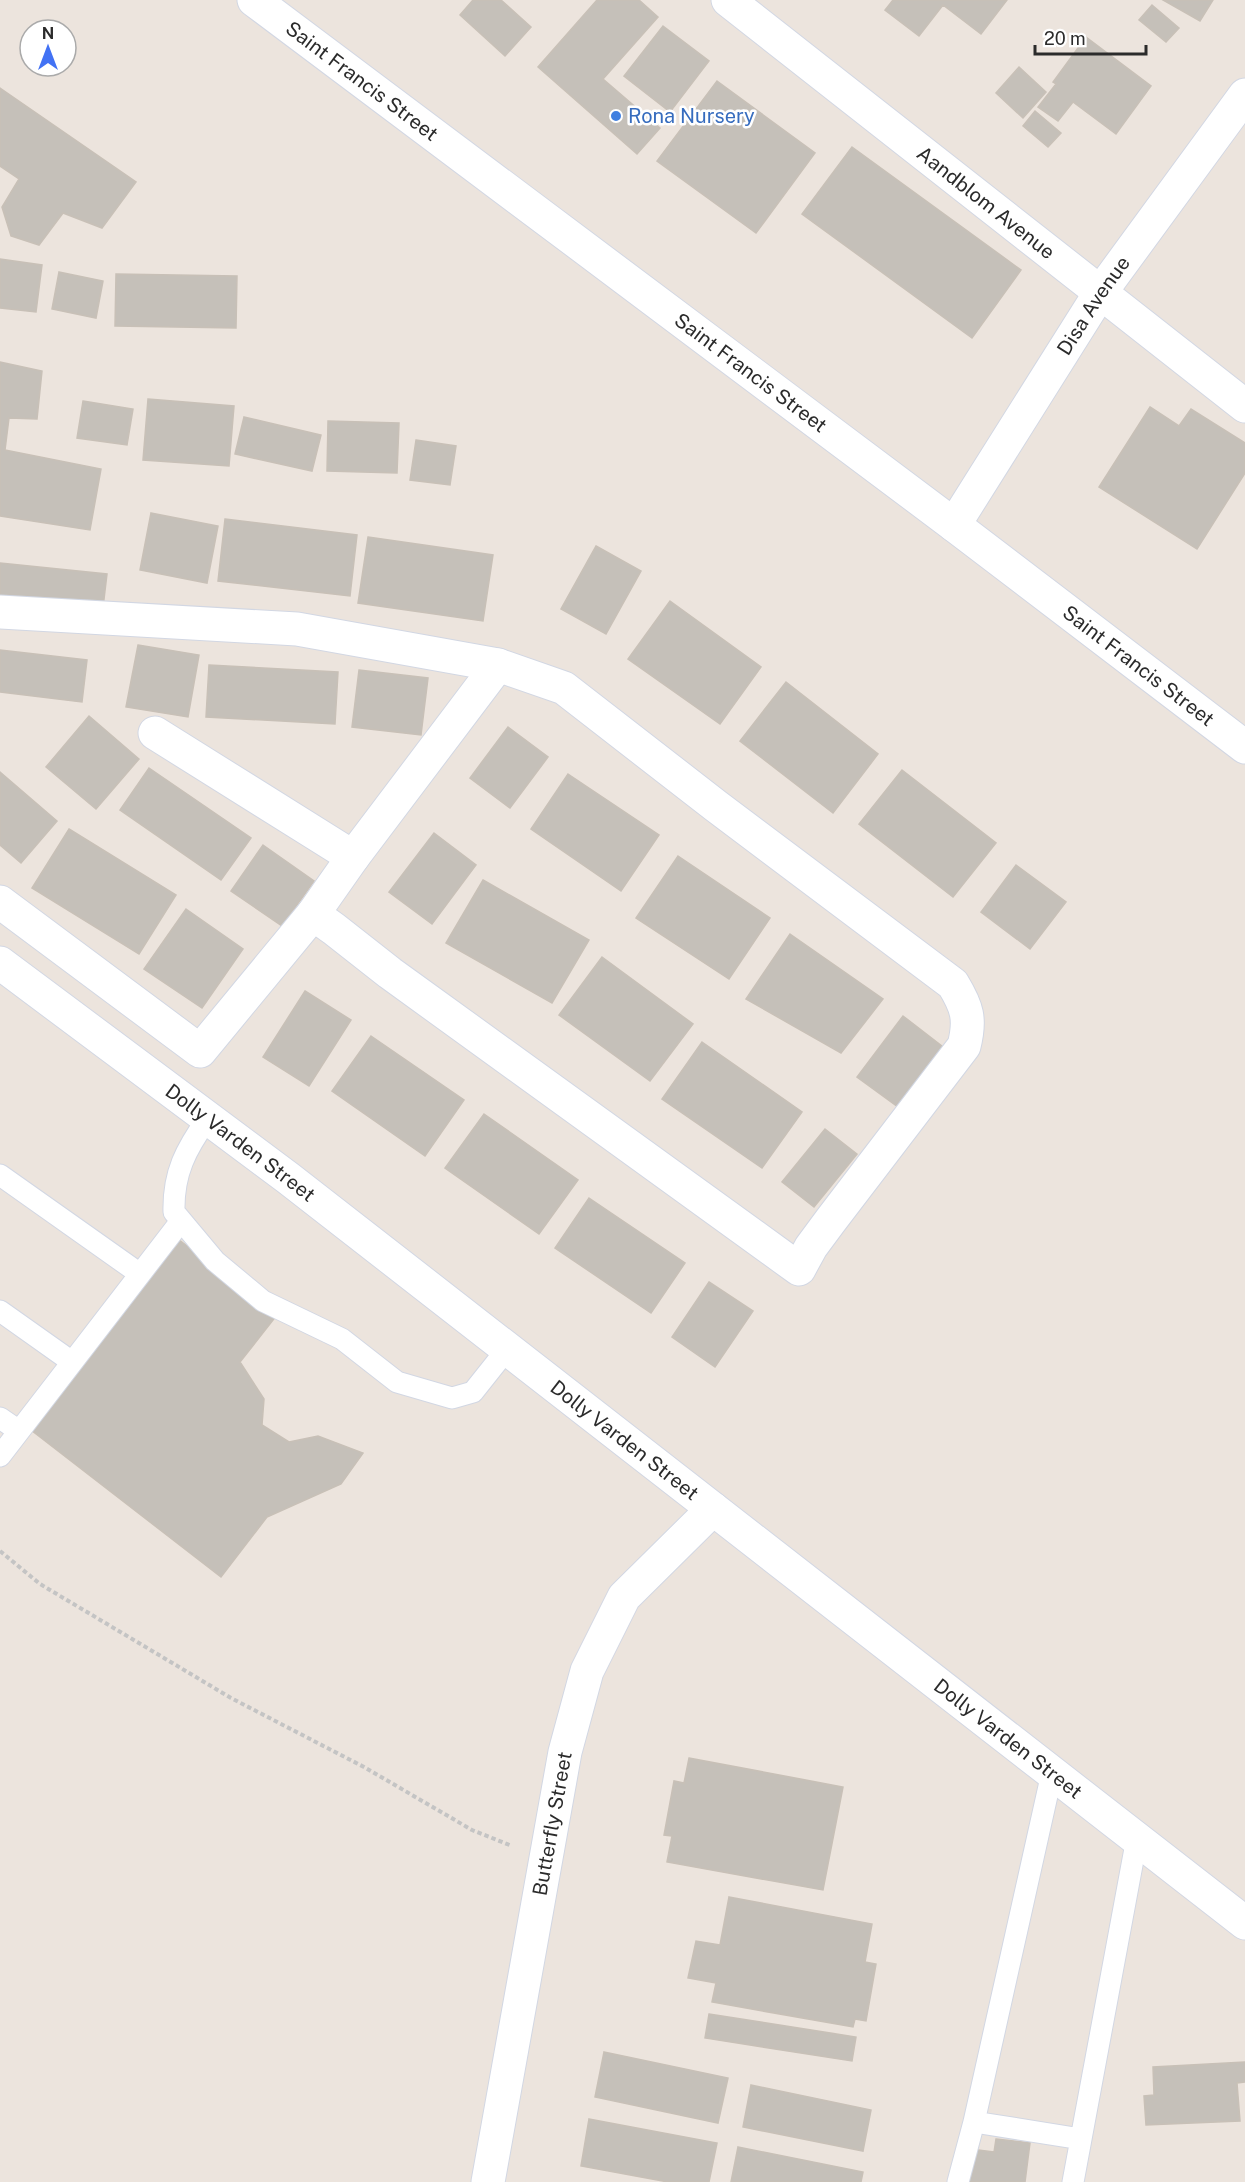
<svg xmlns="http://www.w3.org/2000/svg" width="1245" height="2182" font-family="'Public Sans',sans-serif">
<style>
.building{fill:#c5c0b9;stroke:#c8c0b7;stroke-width:1.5}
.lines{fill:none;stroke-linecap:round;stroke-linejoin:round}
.service-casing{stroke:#d2d7e3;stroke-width:23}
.minor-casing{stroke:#d2d7e3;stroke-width:35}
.tertiary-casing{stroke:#d2d7e3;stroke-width:35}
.path{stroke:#c4c4c4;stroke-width:4;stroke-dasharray:4.5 3;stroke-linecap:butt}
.service{stroke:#fff;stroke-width:21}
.minor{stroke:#fff;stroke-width:33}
.tertiary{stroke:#fff;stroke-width:33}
.shop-dot{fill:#3f7fe0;stroke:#fff;stroke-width:2}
.labels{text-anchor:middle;stroke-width:5;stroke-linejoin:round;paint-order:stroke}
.street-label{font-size:20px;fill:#2b2b2b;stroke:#fff}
.shop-label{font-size:20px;fill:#366cbe;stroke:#fff;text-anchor:start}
</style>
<rect width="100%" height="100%" fill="#ece4dd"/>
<path class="building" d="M473,0h28l30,27 -26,29 -45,-41z
M597,0h42l19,17 -55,62 57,49 -23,26 -99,-87z
M893,0h114l-26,34 -38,-29 -24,31 -34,-26z
M1163,0h50l-13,21z
M1152,5l27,23 -13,14 -27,-22z
M663,26l46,35 -39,51 -46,-36z
M1086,37l65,49 -35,48 -43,-32 -15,19 -20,-14 18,-23 -3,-2z
M1019,67l27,25 -23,26 -27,-25z
M717,81l98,72 -59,80 -99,-72z
M0,88l136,94 -34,46 -39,-15 -24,32 -28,-9 -9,-29 17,-28 -19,-13z
M1035,111l26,22 -13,14 -25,-21z
M852,147l169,123 -49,68 -170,-124z
M0,259l42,6 -6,47 -36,-4z
M59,272l44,9 -7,37 -44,-9z
M116,274l121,2 -1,52 -121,-2z
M0,362l42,9 -5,48 -28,-1 -4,32 96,19 -11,61 -90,-14z
M148,399l86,7 -5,60 -86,-6z
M83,401l50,8 -6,36 -50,-7z
M1150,407l29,19 12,-17 54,34v30l-48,76 -98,-62z
M244,417l77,18 -9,36 -77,-17z
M328,421l71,2 -2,50 -70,-2z
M416,440l40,6 -6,39 -40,-5z
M151,513l67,13 -11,57 -67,-13z
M225,519l132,16 -7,61 -132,-15z
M368,537l125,18 -10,66 -125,-18z
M596,546l45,25 -35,63 -45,-25z
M0,563l107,11 -5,42 -102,-11z
M670,601l91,66 -41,57 -92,-65z
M138,645l61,10 -11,62 -62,-10z
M0,650l87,10 -5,42 -82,-10z
M209,665l129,7 -3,52 -129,-7z
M359,670l69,8 -7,57 -69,-8z
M786,682l92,72 -45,59 -93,-72z
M89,716l50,43 -43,50 -50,-42z
M508,727l40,30 -38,51 -40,-30z
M149,768l102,70 -30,42 -101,-70z
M902,770l94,73 -43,54 -94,-73z
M0,772l57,49 -36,42 -21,-18z
M568,774l91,61 -38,56 -90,-62z
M69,829l107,66 -37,59 -107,-66z
M434,833l42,32 -44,59 -43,-32z
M263,845l51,36 -32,45 -51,-35z
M678,856l92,62 -41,61 -93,-61z
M1016,865l50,37 -36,47 -49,-37z
M483,880l106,60 -37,63 -106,-60z
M186,909l57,40 -41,59 -58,-39z
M790,934l93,65 -42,54 -95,-54z
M602,957l91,67 -43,57 -91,-66z
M305,991l46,29 -42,66 -46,-29z
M903,1016l40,31 -45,60 -41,-30z
M371,1036l93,64 -39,56 -93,-65z
M702,1042l100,70 -40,56 -100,-69z
M484,1114l94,66 -39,54 -94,-66z
M825,1129l32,25 -43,53 -32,-25z
M589,1198l96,65 -34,50 -96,-65z
M174,1236l103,79 -37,47 24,37 -2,26 27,17 29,-6 45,17 -22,31 -74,33 -46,60 -195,-151z
M709,1282l44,29 -38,56 -43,-30z
M689,1758l154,29 -20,103 -156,-28 5,-26 -8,-1 10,-54 10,2z
M729,1897l143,27 -7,38 11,2 -10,57 -11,-2 -2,8 -141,-25 4,-19 -28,-5 8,-37 24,4z
M709,2014l147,23 -4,24 -147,-23z
M604,2052l124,26 -10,45 -123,-26z
M1245,2062v20l-8,1 3,38 -94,4 -2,-29 10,-1 -1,-28z
M751,2085l120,25 -8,41 -120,-24z
M589,2119l128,24 -8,39h-41l-87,-16z
M996,2139l34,4 -5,39h-58l4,-33 23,3z
M738,2147l125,25 -2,10h-130z"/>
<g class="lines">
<g class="service-casing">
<path id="service" d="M208,1118c-22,31 -35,55 -34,94l41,49 48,40 79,38 55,43 55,16 21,-6 35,-44
M0,1175l140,99
M0,1311l72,51
M0,1418l19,13
M0,1456l181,-235
M974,2122l107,17
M958,2182l16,-60 78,-349
M1073,2182l64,-344"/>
</g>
<g class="minor-casing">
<g id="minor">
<path id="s1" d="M728,0l517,406"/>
<path id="s2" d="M954,525l146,-232 145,-198"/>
<path d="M0,612l297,17 201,36 66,23 152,118 237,178c14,23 18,35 11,62l-133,174 -20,27 -12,22 -409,-296 -56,-44 -21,-15"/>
<path d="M155,733l198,124"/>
<path d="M0,902l200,149 113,-137 40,-57 145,-192"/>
<path id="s3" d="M0,963l288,215 957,745"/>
<path id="s4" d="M488,2182l77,-430 22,-81 37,-74 89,-88"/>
</g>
</g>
<g class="tertiary-casing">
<g id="tertiary">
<path id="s5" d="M254,0l700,525 291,222"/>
</g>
</g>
<path class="path" d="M0,1551l40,33 191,114 133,69 108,63 40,16"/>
<use href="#service" class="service"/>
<use href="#minor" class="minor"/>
<use href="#tertiary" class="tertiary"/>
</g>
<circle class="shop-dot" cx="616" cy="116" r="6"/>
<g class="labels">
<g class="street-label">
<text dy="7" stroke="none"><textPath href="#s5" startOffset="135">Saint Francis Street</textPath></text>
<text dy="7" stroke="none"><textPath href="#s1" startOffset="328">Aandblom Avenue</textPath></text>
<text dy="7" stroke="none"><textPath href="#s2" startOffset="260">Disa Avenue</textPath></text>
<text dy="7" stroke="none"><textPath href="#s5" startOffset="621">Saint Francis Street</textPath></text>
<text dy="7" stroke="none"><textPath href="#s5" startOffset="1107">Saint Francis Street</textPath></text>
<text dy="7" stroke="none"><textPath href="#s3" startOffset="300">Dolly Varden Street</textPath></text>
<text dy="7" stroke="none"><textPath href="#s3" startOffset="786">Dolly Varden Street</textPath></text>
<text dy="7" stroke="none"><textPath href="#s3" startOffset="1272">Dolly Varden Street</textPath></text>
<text dy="7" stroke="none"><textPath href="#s4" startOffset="364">Butterfly Street</textPath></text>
</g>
<g class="shop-label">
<text x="628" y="123">Rona Nursery</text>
</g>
</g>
<g transform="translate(48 48)"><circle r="28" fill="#ffffff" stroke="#aaaaaa" stroke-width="1.5"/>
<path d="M0-4.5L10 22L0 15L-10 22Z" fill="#4272f4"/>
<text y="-9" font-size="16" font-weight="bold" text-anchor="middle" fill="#2b2b2b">N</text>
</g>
<path d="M1035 45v9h111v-9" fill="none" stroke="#2b2b2b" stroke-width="3"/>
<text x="1044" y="45" font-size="18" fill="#2b2b2b" stroke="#ffffff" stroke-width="4.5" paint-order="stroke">20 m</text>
</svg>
